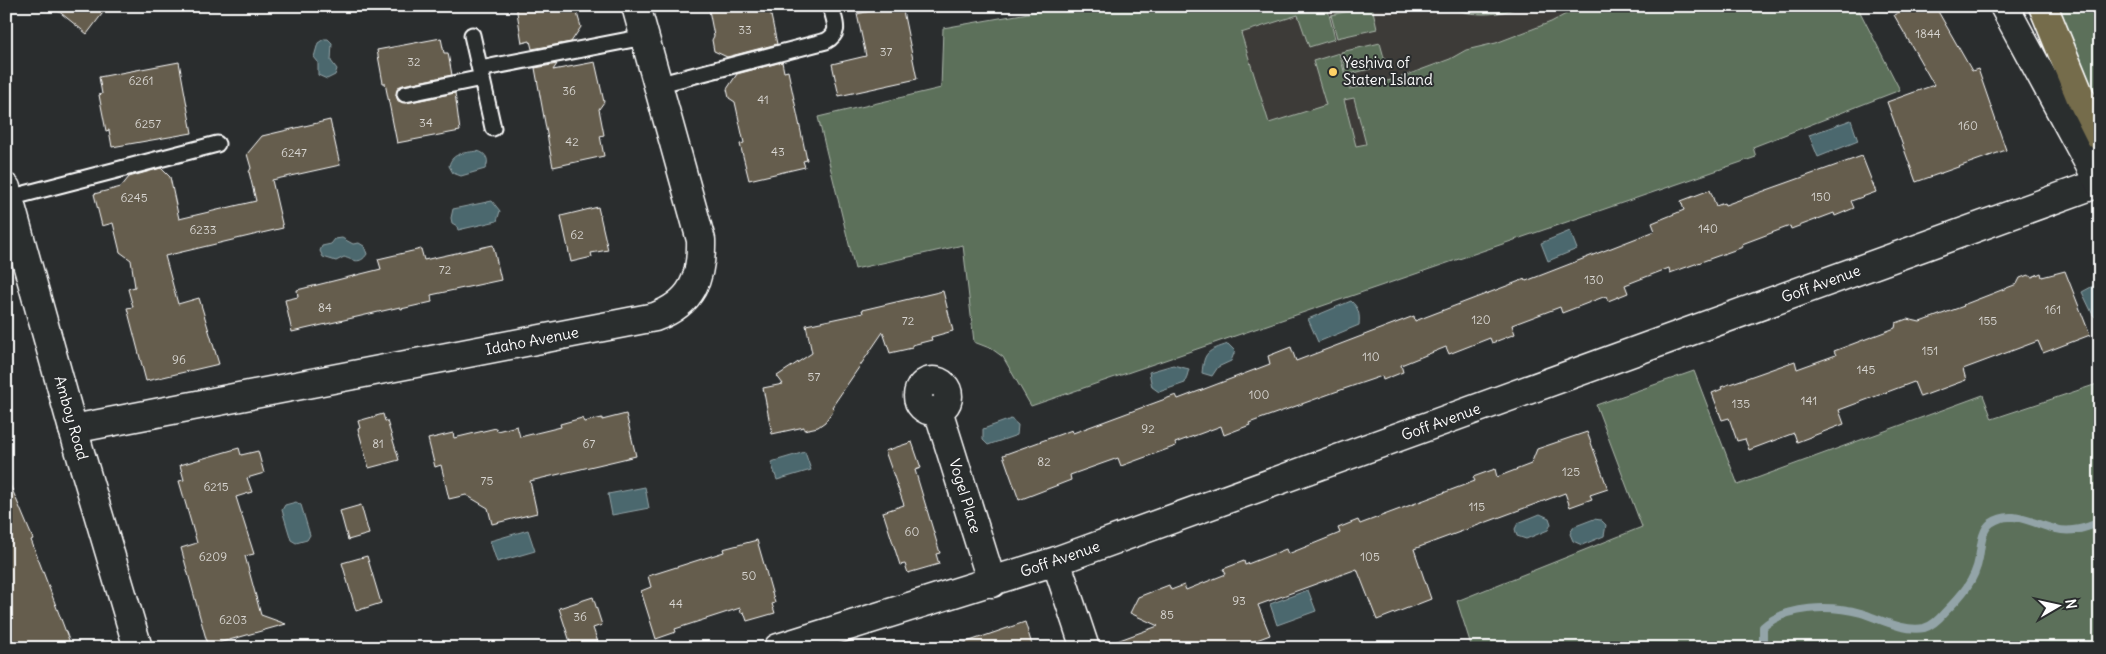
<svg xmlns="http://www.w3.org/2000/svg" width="2106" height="654" font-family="Delius,sans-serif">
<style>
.built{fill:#3c3b37}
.green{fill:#5b6f5a;stroke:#adb7ac;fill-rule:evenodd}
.water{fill:#4b686e;stroke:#93a4a8}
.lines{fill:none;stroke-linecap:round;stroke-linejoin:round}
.stream{stroke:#93a4a8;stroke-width:8}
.building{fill:#655d4d;stroke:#fff}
.lane-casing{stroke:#fff;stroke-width:19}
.street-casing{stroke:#fff;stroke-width:31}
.secondary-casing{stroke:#fff;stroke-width:31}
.highway-casing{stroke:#fff;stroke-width:31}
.lane{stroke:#2a2d2e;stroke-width:15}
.street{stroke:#2a2d2e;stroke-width:28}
.secondary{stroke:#2a2d2e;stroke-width:28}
.highway{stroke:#746c4b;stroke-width:28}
.poi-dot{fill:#ffd166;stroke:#2a2d2e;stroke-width:2}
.labels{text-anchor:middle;stroke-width:4;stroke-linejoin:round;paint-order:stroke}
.number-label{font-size:12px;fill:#d8d6d2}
.poi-label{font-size:15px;fill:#fff;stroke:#2a2d2e;text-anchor:start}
.street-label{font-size:15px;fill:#fff;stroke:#2a2d2e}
</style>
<rect width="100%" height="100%" fill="#2a2d2e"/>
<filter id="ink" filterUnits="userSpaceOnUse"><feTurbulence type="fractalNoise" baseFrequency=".02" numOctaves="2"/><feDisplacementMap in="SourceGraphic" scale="10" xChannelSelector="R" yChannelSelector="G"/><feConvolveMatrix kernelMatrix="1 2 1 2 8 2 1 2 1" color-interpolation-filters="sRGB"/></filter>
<g filter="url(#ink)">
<path class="built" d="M1292,6h337l-267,123 4,15 -10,3 -87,-12 -29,-102 34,-10z"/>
<path class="green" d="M1068,6h259l8,33 -26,8 -11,-32 -57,18 28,90 57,-18 -13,-44 26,-8 10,36 47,-10 54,-20 16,-9 30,-7 55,-21 30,-16h276l43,84 -147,57 3,10 -725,249 -28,-49 -11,-8 -18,-7 -11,-97 -108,24 -37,-152 123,-29 2,-60zM1354,98l12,46 -10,2 -12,-46z
M1372,6l5,23 -40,9 -6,-23z
M1445,6h66l2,3c-22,8 -47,6 -68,-3z
M2052,6h48v117z
M1380,43l6,22 -40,10 -5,-23z
M1694,371l44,114 245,-90 9,24 108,-36v254l-2,11h-626l-15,-47 185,-74 -46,-122z"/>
<path class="water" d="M324,39h4l4,4 -1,18 6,8 -2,6 -8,4 -9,-4v-13l-4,-5 4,-14z
M1851,120l7,21 -40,16 -9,-22z
M477,151c10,2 13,10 8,18l-24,7 -8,-3 -4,-7c3,-14 17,-13 28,-15z
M492,201l8,10 -3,10 -39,9 -1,-4 -5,-3 -1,-5 2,-9z
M1570,231l7,18 -29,12 -7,-18z
M342,238l11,6 6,-1 5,3 3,8c-7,11 -14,6 -23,3l-8,4 -13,-4 -3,-6 2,-5 9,-2 4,-5z
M2093,286l7,2v33l-7,-6 -11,-23z
M1351,301c8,7 9,14 8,24l-41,17 -10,-23z
M1228,344l7,7 -4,10 -13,6 -6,9 -10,-3c2,-22 6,-22 26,-29z
M1173,365l16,4 -4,14 -26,9 -7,-5 -3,-15z
M1011,419l7,6 -1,10 -29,10 -5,-5v-11z
M805,452l6,18 -34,10 -6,-18z
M645,487l4,21 -37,7 -4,-21z
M296,502l5,3 9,30 -3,5 -11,3 -5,-3 -9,-30 3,-5z
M1540,514l9,4 2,6 -3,6 -22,9 -9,-3 -2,-7 3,-6z
M1594,519l7,1 5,5 -2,11 -22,9 -9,-4 -3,-7 3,-7z
M528,530l7,21 -38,11 -7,-21z
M1308,590l8,21 -39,14 -7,-21z"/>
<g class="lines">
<path class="stream" d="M1766,648l-3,-8v-13c24,-22 68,-22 98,-14 19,6 43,19 63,15 8,-2 16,-10 21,-16 16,-16 30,-31 34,-54 2,-10 2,-28 12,-35 22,-15 42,2 65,6 15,4 30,-1 44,-7"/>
</g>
<path class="building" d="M52,6h56l-21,28z
M516,6h59l6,21 -10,15 -39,7 -2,-8 -8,2z
M726,6h43l8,38 -50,13 -13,-6 -2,-11 2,-4 -5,-26z
M892,6h10l15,73 -78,17 -7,-32 34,-8 -9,-42z
M1909,6h26l37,65 6,-2 28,81 -90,32 -29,-80 47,-17 -40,-70z
M441,38l3,15h4l4,22 -49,10 -5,2 -2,8 2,6 8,2 49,-10 5,38 -63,12 -12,-60h-2l-6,-33z
M179,62l13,71 -80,14 -3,-17 -3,1 -7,-36 3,-1 -3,-17z
M595,62l9,40 -5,7 5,26 -4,1 4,20 -51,11 -18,-99 22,-4 -4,6z
M782,62l2,10 4,-1 19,89 -4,1 2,6 -56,13 -9,-36 4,-1 -9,-41 -6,-4 -2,-9 10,-15z
M330,120l10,45 -68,15 11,48 -118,28 13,48 21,-6 20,66 -73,17 -19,-73 6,-1 -5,-18 7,-2 -4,-27 -11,-8 -7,-29 -11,3 -8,-32 27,-7 8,-10 32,-9 9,9 9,42 77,-18 -7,-29 2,-4 -4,-14 15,-18z
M1862,156l14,36 -25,9 3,7 -19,8 -1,-3 -43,16 -1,-3 -48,18 1,3 -73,26 -1,-5 -44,17 3,8 -20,8 -2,-5 -44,17 -2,-6 -48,18 3,9 -23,9 -2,-5 -41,16 -3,-7 -45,18 2,7 -20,8 -1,-4 -47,16 -86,31 1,2 -26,10 -3,-9 -46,17 1,3 -55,20 -3,-8 -48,17 1,5 -52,20 -16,-45 69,-25 1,3 103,-38 2,4 92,-35 -2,-8 23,-9 5,14 118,-45 1,5 110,-42 1,2 129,-50 -3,-8 32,-13 -3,-9 29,-11 6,16 8,-3 1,2z
M598,207l10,43 -17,3 1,4 -21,5 -10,-46z
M493,245l8,35 -70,15 1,7 -31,7 -1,-2 -108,25 -7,-32 13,-3 -1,-7 84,-21 -3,-10 43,-10 3,11z
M2065,271l25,64 -47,18 -5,-12 -75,28 3,11 -46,17 -6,-15 -75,28 5,14 -47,18 -3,-9 -45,17 -4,-11 -8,2 -8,-23 -7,2 -10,-27 10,-4 -1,-2 74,-26 2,8 39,-14 -2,-4 61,-23 1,-5 11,-4 13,3 44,-16 -1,-1 54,-21 3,-6 8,-3 4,2 9,-4 1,4z
M943,291l10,40 -22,6 1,3 -20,5v3l-22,5 -7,-21 -51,75 2,2 -9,13 -7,5 -14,3v-3l-32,7 -9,-46 20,-4 -6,-8 35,-23 -6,-28 57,-12 -1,-3z
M383,414l2,7h2l12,39 -30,8 -11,-39 2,-1 -2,-7z
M626,414l10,42 -106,25 7,32 -45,11 -4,-16 -22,-13 -17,4 -8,-34 -6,2 -7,-28 25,-6 1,5 42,-10 1,3 20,-5 3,11 41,-10 -1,-3 22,-6 2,4 18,-4v2z
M1587,432l21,57 -18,6 2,4 -22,8 -5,-14 -151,56 17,50 -54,21 -20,-51 -99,36 12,30 -16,6 -4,7h-143l-1,-3 52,-19 -28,-13 8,-16 31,-12 2,5 13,-5 2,5 40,-16 -3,-5 21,-8 1,4 41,-16 2,5 52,-21 -2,-5 20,-8 2,4 115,-43 -2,-4 22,-8 2,8 34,-13 6,-15z
M912,442l9,26 -6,2 25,83 -4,1 3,10 -31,9 -3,-9 -5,1 -17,-53 21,-7 -19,-54z
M239,448l2,7 17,-4 6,22 -17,5 5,14 -16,5 18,57 -9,2 16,59 25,9 -78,22 -27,-98 16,-5 -18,-62 5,-1 -4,-15z
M6,475l27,64 -2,1 41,108h-66z
M361,505l8,29 -21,6 -8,-29z
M757,540l18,63 -3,1 3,9 -28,8 -3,-9 -3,1 -1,-5 -65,21 1,3 -20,7 -15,-48 10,-4 -3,-11 76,-24 -1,-3z
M367,556l14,47 -25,8 -14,-48z
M593,597l9,28 -9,3 7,20h-28l-13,-40z
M1025,622l8,26h-71l-1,-4z"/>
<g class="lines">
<g class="lane-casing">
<path id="lane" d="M472,35l21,93
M480,69l164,-32
M657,85l169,-44c16,-9 8,-19 5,-35
M405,94l77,-16
M9,198l208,-54"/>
</g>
<g class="street-casing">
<path id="street" d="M918 396a15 15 0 1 1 30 0a15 15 0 1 1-30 0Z
M938,410l54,173
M73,429l582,-112c37,-14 47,-38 46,-77l-65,-234
M1056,561l29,87
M778,648l278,-87 1043,-378"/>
</g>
<g class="secondary-casing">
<path id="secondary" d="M2004,6l96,178
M6,188l67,241 65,219"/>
</g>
<g class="highway-casing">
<path id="highway" d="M2043,6l37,90 20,40"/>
</g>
<use href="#lane" class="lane"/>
<use href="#street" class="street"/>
<use href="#secondary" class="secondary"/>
<use href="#highway" class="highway"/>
</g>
</g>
<circle class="poi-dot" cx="1333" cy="72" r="5"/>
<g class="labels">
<g class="number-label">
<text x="745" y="34">33</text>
<text x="1928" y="38">1844</text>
<text x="886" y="56">37</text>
<text x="414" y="66">32</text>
<text x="141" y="85">6261</text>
<text x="569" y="95">36</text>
<text x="763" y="104">41</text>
<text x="426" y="127">34</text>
<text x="148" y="128">6257</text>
<text x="1968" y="130">160</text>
<text x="572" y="146">42</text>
<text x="778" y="156">43</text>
<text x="294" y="157">6247</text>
<text x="1821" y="201">150</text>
<text x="134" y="202">6245</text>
<text x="1708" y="233">140</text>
<text x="203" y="234">6233</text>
<text x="577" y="239">62</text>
<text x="445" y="274">72</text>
<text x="1594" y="284">130</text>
<text x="325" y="312">84</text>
<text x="2053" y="314">161</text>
<text x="1481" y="324">120</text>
<text x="908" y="325">72</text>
<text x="1988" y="325">155</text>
<text x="1930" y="355">151</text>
<text x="1371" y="361">110</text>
<text x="179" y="364">96</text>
<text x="1866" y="374">145</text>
<text x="814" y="381">57</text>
<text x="1259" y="399">100</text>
<text x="1809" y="405">141</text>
<text x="1741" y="408">135</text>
<text x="1148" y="433">92</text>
<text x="378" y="448">81</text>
<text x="589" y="448">67</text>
<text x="1044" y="466">82</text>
<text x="1571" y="476">125</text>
<text x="487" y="485">75</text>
<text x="216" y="491">6215</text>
<text x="1477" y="511">115</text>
<text x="912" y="536">60</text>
<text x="213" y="561">6209</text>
<text x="1370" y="561">105</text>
<text x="749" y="580">50</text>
<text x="1239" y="605">93</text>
<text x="676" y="608">44</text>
<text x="1167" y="619">85</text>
<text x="580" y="621">36</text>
<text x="233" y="624">6203</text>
</g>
<g class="poi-label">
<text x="1343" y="68">Yeshiva of<tspan x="1343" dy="17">Staten Island</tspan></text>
</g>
<g class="street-label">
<text transform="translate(1821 284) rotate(-20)" y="5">Goff Avenue</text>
<text transform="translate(532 341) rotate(-11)" y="5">Idaho Avenue</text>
<text transform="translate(71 418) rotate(74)" y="5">Amboy Road</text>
<text transform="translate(1441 422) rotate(-20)" y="5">Goff Avenue</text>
<text transform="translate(965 496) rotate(73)" y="5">Vogel Place</text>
<text transform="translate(1060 559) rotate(-19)" y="5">Goff Avenue</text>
</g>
</g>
<rect width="2106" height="654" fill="none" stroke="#2a2d2e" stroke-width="25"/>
<rect x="12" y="12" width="2081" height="629" fill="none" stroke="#fff" stroke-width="2" filter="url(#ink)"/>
<g transform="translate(2058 606) rotate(81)" stroke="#2a2d2e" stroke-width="4" paint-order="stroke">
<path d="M0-4L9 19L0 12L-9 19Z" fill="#ffffff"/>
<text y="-8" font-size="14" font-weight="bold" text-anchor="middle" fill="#ffffff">N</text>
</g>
</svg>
